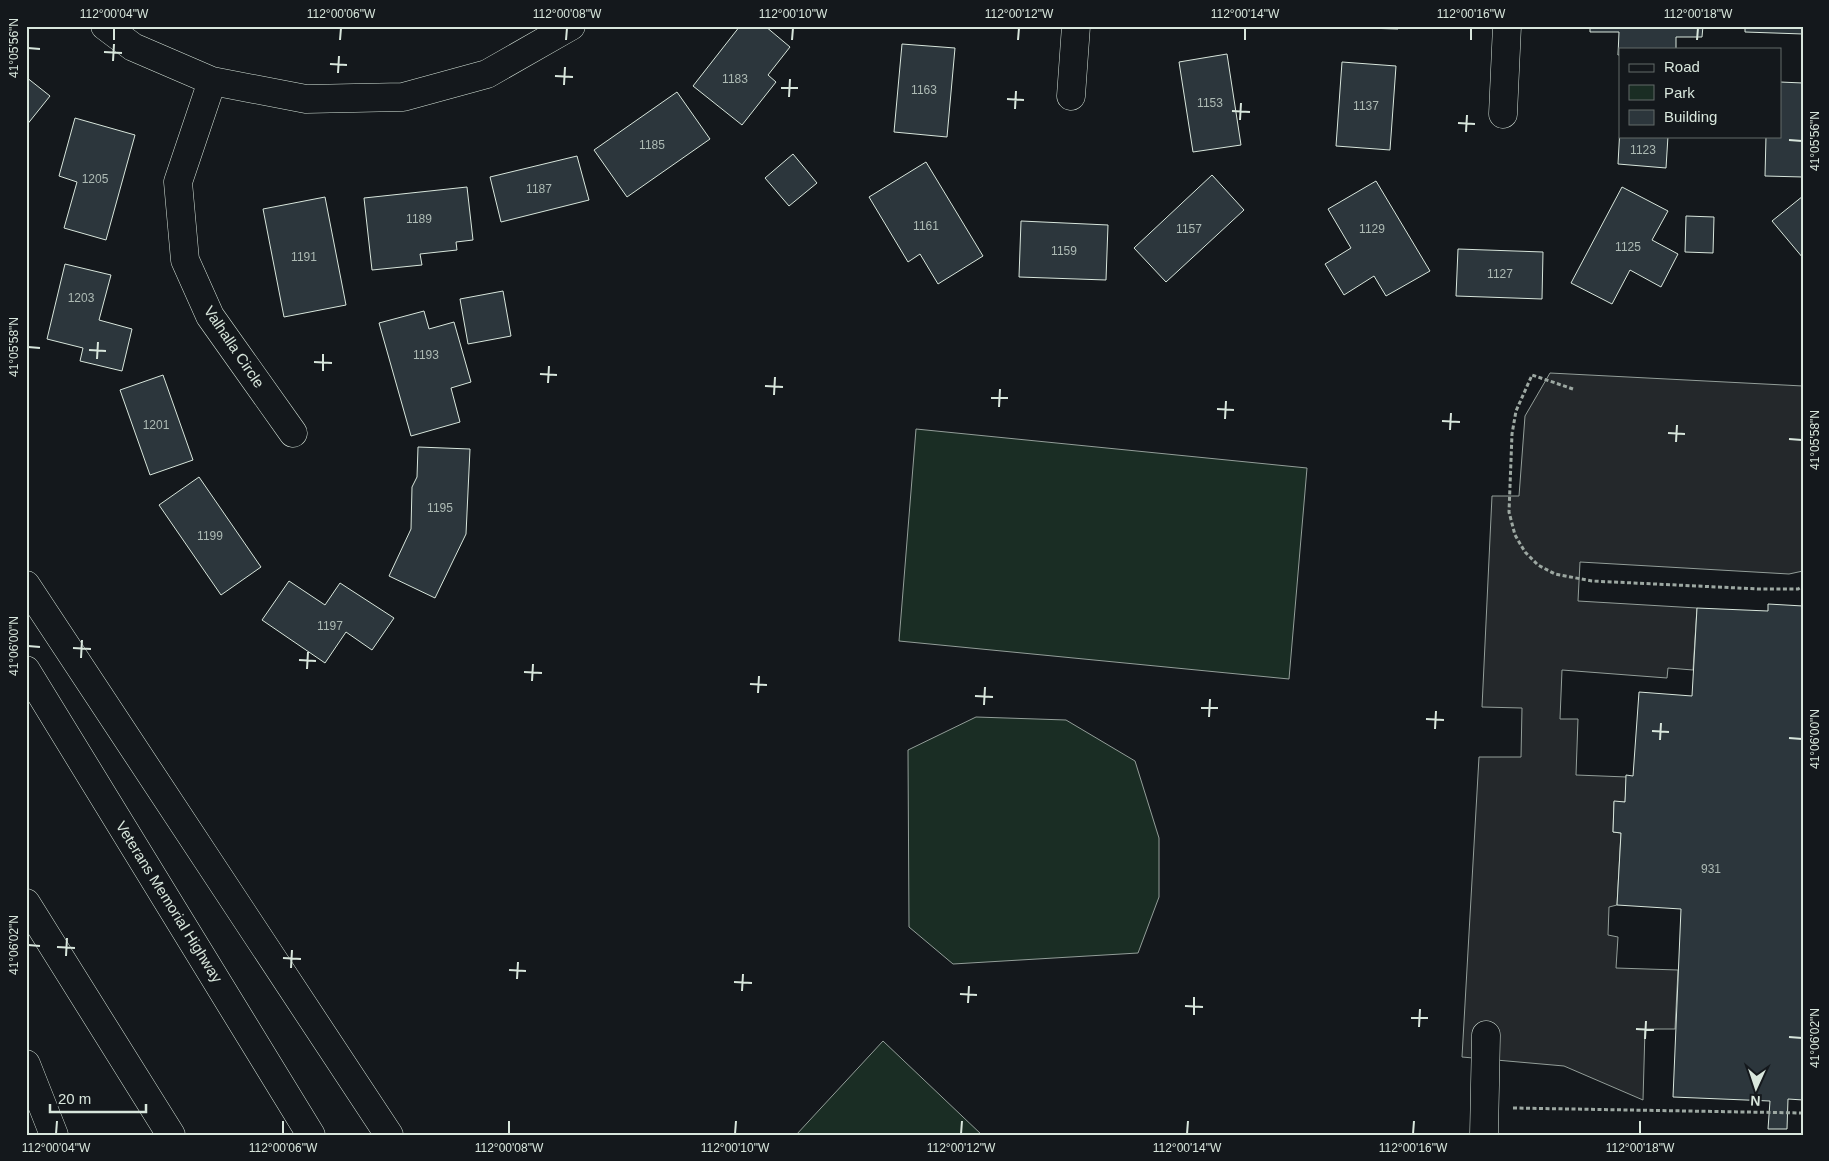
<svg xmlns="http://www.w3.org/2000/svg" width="1829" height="1161" font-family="Helvetica,sans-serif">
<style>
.green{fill:#1a2d24;stroke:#939e99}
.parking{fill:#24282b;stroke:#939e99}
.building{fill:#2c363c;stroke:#d8e6dc}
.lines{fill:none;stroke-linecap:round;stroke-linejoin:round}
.minor-casing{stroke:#d8e6dc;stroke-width:29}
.highway-casing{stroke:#d8e6dc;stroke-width:29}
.path{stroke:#9da8a2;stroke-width:3;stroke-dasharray:4 2.5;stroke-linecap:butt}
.minor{stroke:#14181c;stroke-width:28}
.highway{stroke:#14181c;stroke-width:28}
.ticks{fill:none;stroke:#d8e6dc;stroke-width:2}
.labels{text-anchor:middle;stroke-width:4;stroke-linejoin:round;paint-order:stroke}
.number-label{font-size:12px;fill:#adbab4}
.street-label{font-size:15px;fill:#d8e6dc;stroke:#14181c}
.neatline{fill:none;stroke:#d8e6dc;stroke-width:2}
.ticks-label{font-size:12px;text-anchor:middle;fill:#d8e6dc}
</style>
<rect width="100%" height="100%" fill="#14181c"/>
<path class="green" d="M916,429l391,39 -18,211 -390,-38z
M976,717l90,3 69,41 24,77v59l-21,56 -185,11 -44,-37 -1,-177z
M883,1041l99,94h-186z"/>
<path class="parking" d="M1550,373l253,13v185l-14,3 -209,-12 -2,39 119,7 -4,62 -25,-2 -1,10 -105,-8 -2,49h18l-2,56 51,2 -2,25h-11l-1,30 8,1 -4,72 -8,2 -1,28 10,2 -2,31 62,2 -3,59h-30l-2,71 -79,-34 -102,-9 17,-300h42l1,-49 -40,-1 10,-211h27l6,-80z"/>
<path class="building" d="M740,26h25l25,21 -22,28 8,7 -34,43 -49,-39z
M1364,26h34v3l-34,-1z
M1590,26h113l-1,11h-26v12h-56v6h-2l1,-23h-29z
M1745,26h58v8l-58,-2z
M902,44l53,4 -8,89 -53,-5z
M1227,54l14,91 -48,7 -14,-90z
M1342,62l54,4 -6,84 -54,-4z
M26,77l24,19 -24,30z
M1780,82l23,1v94l-38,-1 1,-40h14z
M677,92l33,47 -83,58 -33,-47z
M75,118l60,17 -29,105 -42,-12 13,-46 -18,-6z
M1620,127v9h48l-2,32 -48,-4z
M793,154l24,29 -28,23 -24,-28z
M577,156l12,44 -88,22 -11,-45z
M926,162l57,94 -45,28 -18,-30 -12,8 -39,-65z
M1212,175l32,35 -78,72 -32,-34z
M1376,181l54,90 -44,25 -12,-20 -30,19 -19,-31 26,-16 -23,-39z
M467,187l6,53 -17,2 1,8 -37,4 2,11 -50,5 -8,-72z
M1622,187l46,24 -16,29 26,14 -17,33 -31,-17 -18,34 -41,-21z
M1803,196v62l-31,-37z
M325,197l21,108 -62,12 -21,-108z
M1686,216l28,1 -1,36 -28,-1z
M1021,221l87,4 -2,55 -87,-3z
M1458,249l85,3 -1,47 -86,-3z
M65,264l46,11 -12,45 33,9 -10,42 -42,-10 3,-13 -36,-9z
M503,291l8,45 -43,8 -8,-45z
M424,311l5,18 25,-7 17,60 -20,6 9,34 -49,14 -32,-113z
M163,375l30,85 -43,15 -30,-85z
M418,447l52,2 -4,85 -31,64 -46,-22 22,-47 1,-42 5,-10z
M199,477l62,90 -40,28 -62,-90z
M289,581l36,24 15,-22 54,35 -22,32 -26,-18 -21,31 -63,-43z
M1768,604l35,2v494l-15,-1 -1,30h-19l2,-28 -97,-4 8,-188 -64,-4 4,-72 -8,-1 1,-31 11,1 1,-27 7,1 6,-84 53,4 5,-88 71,3z"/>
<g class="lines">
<g class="minor-casing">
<path id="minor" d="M105,26l28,21 79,34 94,18 97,-2 84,-23 84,-48
M212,81l-34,101 7,78 25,56 83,117
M1071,96l5,-70
M1503,114l4,-88
M1484,1135l2,-100"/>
</g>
<g class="highway-casing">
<path id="highway" d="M26,585l363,550
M26,670l285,465
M26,903l145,232
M26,1064l28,71"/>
</g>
<path class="path" d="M1573,389l-41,-14 -16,36 -4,23 -3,78 6,23 10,17 13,13 17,9 37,7 167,8h39l5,-3
M1513,1108l290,5"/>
<use href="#minor" class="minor"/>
<use href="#highway" class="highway"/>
</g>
<path class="ticks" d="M114,40v-12M340,40l1,-12M566,40l1,-12M792,40l1,-12M1018,40l1,-12M1245,40v-12M1471,40v-12M1697,40l1,-12M28,48l12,1M104,52l18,1M113,61l1,-17M330,64l17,1M338,73l1,-17M555,76l18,1M564,85l1,-18M781,88h17M789,97l1,-18M1007,99l17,1M1015,109l1,-18M1232,111l18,1M1240,120l1,-17M1458,123l17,1M1466,132l1,-17M1789,140l13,1M28,347l12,1M89,350l17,1M97,359l1,-17M314,362l18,1M323,371v-17M540,374l17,1M548,383l1,-17M765,386l18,1M774,395l1,-18M991,398h17M999,407l1,-18M1217,409l17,1M1225,419l1,-18M1442,421l18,1M1450,430l1,-17M1668,433l17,1M1789,439l13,1M1676,442l1,-17M28,646l12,1M73,648l18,1M81,658l1,-18M299,660l17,1M307,669l1,-17M524,672l18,1M532,681l1,-17M750,684l17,1M758,693l1,-17M975,696l18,1M984,705l1,-18M1201,708h17M1209,717l1,-18M1426,719l18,1M1435,729l1,-18M1652,731l17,1M1789,738l13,1M1660,740l1,-17M28,945l12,1M57,947l18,1M66,956l1,-18M283,958l18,1M291,968l1,-18M509,970l17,1M517,979l1,-17M734,982l18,1M742,991l1,-17M960,994l17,1M968,1003l1,-17M1185,1006l18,1M1194,1015v-18M1411,1018h17M1419,1027l1,-18M1636,1029l18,1M1789,1037l13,1M1645,1039l1,-18M56,1134l1,-13M283,1134v-13M509,1134v-13M735,1134l1,-13M961,1134l1,-13M1187,1134l1,-13M1413,1134l1,-13M1640,1134v-13"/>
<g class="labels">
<g class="number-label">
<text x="735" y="83">1183</text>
<text x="924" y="94">1163</text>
<text x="1210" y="107">1153</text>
<text x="1366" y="110">1137</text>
<text x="652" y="149">1185</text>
<text x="1643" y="154">1123</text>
<text x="95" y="183">1205</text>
<text x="539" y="193">1187</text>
<text x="419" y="223">1189</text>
<text x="926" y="230">1161</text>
<text x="1189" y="233">1157</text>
<text x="1372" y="233">1129</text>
<text x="1628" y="251">1125</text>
<text x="1064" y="255">1159</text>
<text x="304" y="261">1191</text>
<text x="1500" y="278">1127</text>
<text x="81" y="302">1203</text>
<text x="426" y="359">1193</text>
<text x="156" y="429">1201</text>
<text x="440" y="512">1195</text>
<text x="210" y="540">1199</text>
<text x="330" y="630">1197</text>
<text x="1711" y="873">931</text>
</g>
<g class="street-label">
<text transform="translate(234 347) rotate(56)" y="5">Valhalla Circle</text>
<text transform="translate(169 902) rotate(58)" y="5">Veterans Memorial Highway</text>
</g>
</g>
<rect width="1829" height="1161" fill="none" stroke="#14181c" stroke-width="55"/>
<rect x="1619" y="48" width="162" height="90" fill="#14181c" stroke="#626a69"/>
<rect x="1629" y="64" width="25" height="8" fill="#14181c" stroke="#626a69"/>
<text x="1664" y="72" font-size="15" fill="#d8e6dc">Road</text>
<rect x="1629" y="85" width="25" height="15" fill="#1a2d24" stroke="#626a69"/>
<text x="1664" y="98" font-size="15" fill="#d8e6dc">Park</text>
<rect x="1629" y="110" width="25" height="15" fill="#2c363c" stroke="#626a69"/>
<text x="1664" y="122" font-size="15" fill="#d8e6dc">Building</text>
<g transform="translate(1756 1088) rotate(183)" stroke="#14181c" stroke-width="4" paint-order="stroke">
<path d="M0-4L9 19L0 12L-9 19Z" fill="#d8e6dc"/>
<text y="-8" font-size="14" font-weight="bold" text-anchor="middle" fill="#d8e6dc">N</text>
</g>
<path d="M50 1104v8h96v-8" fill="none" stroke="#d8e6dc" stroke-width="2.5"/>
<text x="58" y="1104" font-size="15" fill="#d8e6dc" stroke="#14181c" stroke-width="4" paint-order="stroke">20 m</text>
<rect x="28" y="28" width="1774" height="1106" class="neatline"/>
<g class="ticks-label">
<text x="114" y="18">112°00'04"W</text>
<text x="341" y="18">112°00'06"W</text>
<text x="567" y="18">112°00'08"W</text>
<text x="793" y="18">112°00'10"W</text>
<text x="1019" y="18">112°00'12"W</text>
<text x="1245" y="18">112°00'14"W</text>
<text x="1471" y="18">112°00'16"W</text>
<text x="1698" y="18">112°00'18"W</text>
<text transform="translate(14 48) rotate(-90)" y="4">41°05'56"N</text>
<text transform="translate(1815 141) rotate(-90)" y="4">41°05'56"N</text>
<text transform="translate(14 347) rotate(-90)" y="4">41°05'58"N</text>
<text transform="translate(1815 440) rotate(-90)" y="4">41°05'58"N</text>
<text transform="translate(14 646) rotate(-90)" y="4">41°06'00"N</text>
<text transform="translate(1815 739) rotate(-90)" y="4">41°06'00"N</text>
<text transform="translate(14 945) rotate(-90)" y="4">41°06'02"N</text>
<text transform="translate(1815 1038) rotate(-90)" y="4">41°06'02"N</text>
<text x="56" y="1152">112°00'04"W</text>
<text x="283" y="1152">112°00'06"W</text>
<text x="509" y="1152">112°00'08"W</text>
<text x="735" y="1152">112°00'10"W</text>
<text x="961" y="1152">112°00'12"W</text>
<text x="1187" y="1152">112°00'14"W</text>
<text x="1413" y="1152">112°00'16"W</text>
<text x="1640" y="1152">112°00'18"W</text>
</g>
</svg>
